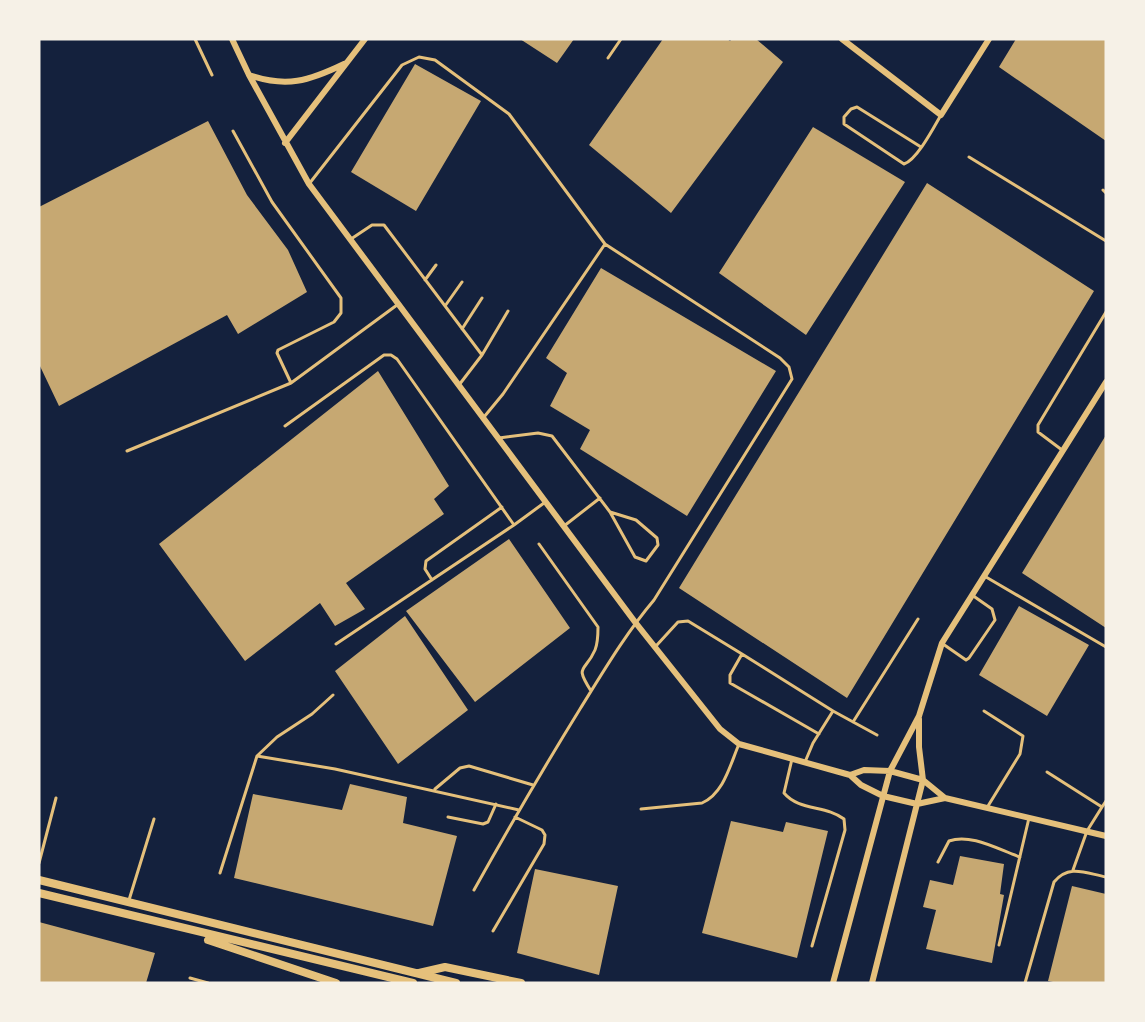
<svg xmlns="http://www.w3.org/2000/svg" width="1145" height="1022" font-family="'Fira Sans Condensed',sans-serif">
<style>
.building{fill:#c6a872}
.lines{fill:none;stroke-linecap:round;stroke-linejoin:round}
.service{stroke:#e5c07b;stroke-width:3}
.minor{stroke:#e5c07b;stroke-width:6}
.secondary{stroke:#e5c07b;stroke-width:8}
</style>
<rect width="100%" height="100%" fill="#14213d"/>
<path class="building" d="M520,39h54l-17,24z
M663,39h64l3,2 2,-2h24l27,23 -112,151 -82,-68z
M1016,39h90v102l-107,-74z
M415,64l66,37 -65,110 -65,-39z
M208,121l39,74 41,55 19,42 -69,42 -11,-19 -168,91 -20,-42v-157z
M813,127l92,55 -99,153 -87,-62z
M927,183l167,108 -247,407 -168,-110z
M601,268l175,103 -89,145 -107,-67 10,-19 -40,-24 17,-33 -21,-15z
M378,371l71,115 -15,13 10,15 -98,69 19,26 -30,17 -15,-23 -75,58 -86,-117z
M1106,435v193l-84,-55z
M509,539l61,89 -95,74 -69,-91z
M1019,606l70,39 -42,71 -68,-41z
M405,616l63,94 -70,54 -63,-93z
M350,784l57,13 -4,26 54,13 -24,90 -199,-48 19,-84 89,16z
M731,821l52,11 3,-10 42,9 -31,127 -95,-25z
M960,856l44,8 -4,30 4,1 -12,68 -66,-14 10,-39 -13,-3 7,-27 23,5z
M535,869l83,17 -19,89 -82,-22z
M1072,886l34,8v89h-48l-10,-2z
M39,922l116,31 -9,30h-107z"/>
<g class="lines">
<path class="service" d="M195,39l17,36
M608,58l13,-19
M233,131l39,71 69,96v15l-7,9 -56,28 -1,3 14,30
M921,147l-64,-40 -6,2 -7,8v7l60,40c13,-4 30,-37 37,-49
M969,157l137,84
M309,184l93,-119 17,-8 16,3 74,54 96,130
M1103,190l3,3
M351,239l21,-14h12l98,130 -23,30
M425,280l11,-15
M445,306l17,-24
M462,329l20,-31
M482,355l26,-44
M285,426l99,-71h7l6,4 117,166
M499,438l39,-5 14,3 58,76 26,8 21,18 1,7 -12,16 -11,-4 -25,-45
M1062,450l-24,-18v-7l68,-113
M127,451l164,-68 106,-78
M564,526l36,-28
M539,544l59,83c0,8 0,16 -3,23 -10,23 -21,14 -4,41
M986,577l120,70
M432,580l-7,-11 1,-8 76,-54
M336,644l178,-119 30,-22
M943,644l23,16 3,-2 26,-38 -3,-11 -20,-14
M656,646l22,-24 10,-1 54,33
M984,711l39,25 -3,18 -32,52
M853,722l65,-103
M819,734l-89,-51v-8l12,-21 91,57 44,24
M257,756l78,13 184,41
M792,759l-8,34c15,18 42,12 60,26l1,11 -33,116
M805,762l8,-19 20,-32
M1047,772l55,35 -15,24 -14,39
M435,789l25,-21 9,-2 64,19
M1102,807l4,-6
M641,809l61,-6c22,-10 28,-38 37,-59
M448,817l35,7 5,-2 8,-18
M938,862l11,-21c22,-8 50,9 71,16
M39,863l17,-65
M220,873l37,-117 20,-19 35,-23 21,-19
M474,890c34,-61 69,-121 106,-181 23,-37 46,-76 74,-109l138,-221 -3,-12 -9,-9 -175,-114 -102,150 -19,23
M129,900l25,-81
M493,931l51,-87 1,-9 -3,-5 -27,-13
M999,945l30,-127
M190,978l18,5
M1025,983l29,-101c15,-18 31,-9 52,-5"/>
<path class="minor" d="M232,39l17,36 60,109 326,438 85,107 19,15 111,31 11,10 22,11 34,8 28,-6 161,38
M842,39l99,76 48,-76
M249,75c37,13 60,6 95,-11
M285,143l80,-104
M850,775l14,-5 26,1 33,9 22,18
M833,983l57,-212 29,-55 23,-73 164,-261
M872,983l51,-203 -4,-33v-28"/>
<path class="secondary" d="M39,880l417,103
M39,893l374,90
M208,940l128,43
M419,973l26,-6 76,16"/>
</g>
<rect width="1145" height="1022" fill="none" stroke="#f6f1e7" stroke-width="81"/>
</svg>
